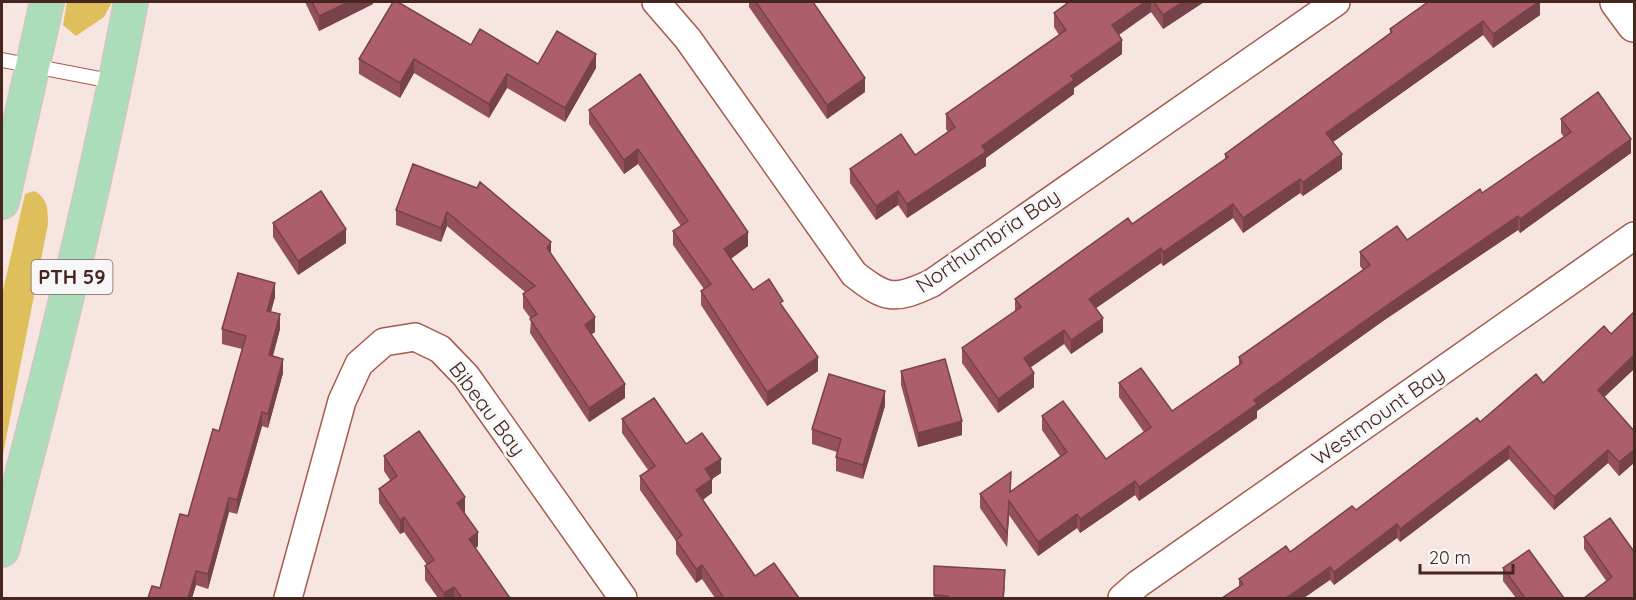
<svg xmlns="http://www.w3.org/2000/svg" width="1636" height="600" font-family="Quicksand,sans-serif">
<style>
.green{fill:#dfbf5c}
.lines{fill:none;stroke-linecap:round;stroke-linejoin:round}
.service-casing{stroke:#a65b4d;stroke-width:16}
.minor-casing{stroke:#a65b4d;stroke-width:30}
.tertiary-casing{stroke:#a65b4d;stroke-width:36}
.primary-casing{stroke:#cfc7c5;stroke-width:36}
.service{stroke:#fff;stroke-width:14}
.minor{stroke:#fff;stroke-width:27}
.tertiary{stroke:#fff;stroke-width:33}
.primary{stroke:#acddb9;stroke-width:33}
.wall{fill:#94515b}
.shaded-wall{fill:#78424a}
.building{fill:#ac5e6a;stroke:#78424a;stroke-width:1.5}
.labels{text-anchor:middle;stroke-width:6;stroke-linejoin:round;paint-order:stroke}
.shield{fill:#f7f7f7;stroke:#7c6560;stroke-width:1.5}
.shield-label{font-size:20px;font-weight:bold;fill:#472620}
.street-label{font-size:21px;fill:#472620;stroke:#f7f7f7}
</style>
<rect width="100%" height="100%" fill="#f7e5e1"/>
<path class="green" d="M67,2h45l-8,15 -28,19 -13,-11z
M34,191c14,7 14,19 14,33l-46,235v-164l23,-101z"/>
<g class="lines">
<g class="service-casing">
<path id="service" d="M2,60l114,22"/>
</g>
<g class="minor-casing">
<path id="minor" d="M656,2l32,37 166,235c32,25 40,27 78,9l404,-281
M288,598l54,-197 17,-37 25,-22 31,-5 25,12 26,27 157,222
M1122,598l16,-14 496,-348"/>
</g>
<g class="tertiary-casing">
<path id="tertiary" d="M1617,2l17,23"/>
</g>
<g class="primary-casing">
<path id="primary" d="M2,202l45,-200
M2,550c49,-182 94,-364 129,-548"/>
</g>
<use href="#service" class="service"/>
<use href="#minor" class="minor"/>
<use href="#tertiary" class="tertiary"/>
<use href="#primary" class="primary"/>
</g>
<path class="wall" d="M305,2h68v2l-54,27z
M749,2h64l52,90 -38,27 -78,-112z
M1069,2h135l-41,27 -12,-17 -32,23 3,19 -48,34v6l-88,64v8l-79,52 -9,-13 -22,15 -26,-37v-14l65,-14 33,-23 -2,-3v-15l113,-79 -5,-8v-14z
M1540,2v13l-47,33 -10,-13 -150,107 9,27 -39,27 -3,-3 -57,40 -10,-15 -70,48 -2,-3 -65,45 7,24 -32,22 -7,-10 -33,23 3,20 -36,26 -36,-50v-15l53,-36v-13l117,-75 93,-65v-5l165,-121v-4z
M471,45l67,19 58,4 -31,54 -58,-34 -18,30 -75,-45 -14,25 -41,-24v-15z
M640,74l108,172 -17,13 22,31 30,18 35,63 -51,35 -66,-101v-14l3,-2 -31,-44v-14l8,-5 -43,-62 -14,10 -35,-50v-14z
M1561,119l70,34 -111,80 -2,-3 -135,91 -126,90v7l-118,83 -4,-6 -55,38 -3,-5 -39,28 -29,-41 -2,32 -27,-39v-14l31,-3 49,-35 -18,-26v-14l64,43 38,-27 -25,-35v-14l53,28 67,-46v-8l124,-87 -3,-4v-14l47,-12 75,-47 82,-56 -3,-4z
M413,164l138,91 44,77 -4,2 34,64 -36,24 -59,-89 1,-14 -8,-11v-14l2,-2 -78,-66 -6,16 -45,-17v-15z
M273,223l73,20 -48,32 -25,-38z
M275,297l-4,15 9,17 -7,27 10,17 -15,55 -6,-2 -25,88 -8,-2 -21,77 -12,-4 -4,13h-44l12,-10 28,-72 31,-85 23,-82 -20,-5v-15z
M1635,311v60l-2,-1 -29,27 31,35v30l-16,14 -11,-13 -54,47 -45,-51 -109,83 -3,-4 -63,47 -4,-5 -91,7v-8l51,-27 66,-42 124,-88 63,-39 68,-49z
M901,371l61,64 -44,12 -17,-62z
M885,406l-22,73 -27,-8v-14l1,-5 -25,-8v-15z
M622,419l64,25 35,29 -9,6v14l-10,7 53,76 44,22h-84l-13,-19 -6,4 -20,-29v-13l-36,-51v-14l8,-6 -26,-37z
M384,456l81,56h-1l14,34 -3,3 35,49h-72l-13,-18v-14l2,-1 -23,-33 -4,2 -21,-31v-14l11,-9 -6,-9z
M1584,537l51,61 -28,-16 -23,-33z
M934,566l71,19 -1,13h-70z
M1503,568l61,30h-48l-13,-17z"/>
<path class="shaded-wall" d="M349,2h24v2l-54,27v-15z
M1145,2h6v10l-39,27v-14z
M1183,2h21l-41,27v-14z
M1538,2h2v13l-47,33v-14z
M1483,21v14l-157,112v-14z
M1122,40v14l-48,34v6l-88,64v8l-79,52v-14l164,-128z
M596,54v14l-31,54v-14z
M414,59v14l-14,25v-15z
M507,74v14l-18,30v-14z
M865,78v14l-38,27v-14z
M1631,139v14l-111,80v-14z
M638,149v15l-14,10v-14z
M1342,154v15l-39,27v-14z
M1300,179v14l-57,40v-15z
M898,191v14l-22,15v-14z
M1233,204v14l-70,48v-14z
M447,212v14l-6,16v-14z
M1518,216v14l-135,91 -126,90v7l-118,83v-14l115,-87 129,-92z
M346,229v14l-48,32v-14z
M748,232v14l-24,17v-14z
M551,242v14l-4,-8z
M1161,248v15l-72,50v-14z
M275,283v14l-8,28v-14z
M280,314v15l-11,40v-14z
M595,317v15l-10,7v-14z
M1103,318v14l-32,22v-14z
M1064,330v14l-40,28v-14z
M1633,356v14l-35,33v-13z
M818,357v14l-51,35v-14z
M283,359v14l-15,55v-14z
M1034,373v14l-36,26v-14z
M625,384v14l-36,24v-14z
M885,391v15l-22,73v-14z
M262,412v14l-25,88v-14z
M962,421v14l-44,12v-14z
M1509,446v13l-109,83v-13z
M1635,449v13l-16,14v-14z
M1608,450v13l-54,47v-13z
M721,459v14l-9,6v14l-16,12v-15l9,-21z
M1135,481v14l-55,38v-14z
M465,497v15l-8,5v-14z
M229,498v14l-21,77v-15z
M1009,501v14l-2,32v-14z
M1077,514v14l-39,28v-14z
M404,517v15l-4,2v-14z
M1397,524v14l-63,47v-13z
M478,532v14l-9,7v-14z
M702,565v14l-6,4v-14z
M1330,567v13l-26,18h-18z
M196,571v14l-4,13h-4z
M454,587v11h-10v-5z"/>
<path class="building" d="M312,2h37l-30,14z
M393,2h5l73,43 9,-16 58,35 19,-33 39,23 -31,54 -58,-34 -18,30 -75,-45 -14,24 -41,-24z
M756,2h57l52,76 -38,27z
M1069,2h76l-33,23 10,15 -51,36 3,4 -92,66 4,6 -79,52 -9,-13 -22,15 -26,-37 51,-35 14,21 40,-28 -9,-13 120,-84 -12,-17z
M1154,2h29l-20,13z
M1428,2h110l-45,32 -10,-13 -157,112 16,21 -39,28 -3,-3 -57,39 -10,-14 -70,48 -2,-4 -72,51 14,19 -32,22 -7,-10 -40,28 10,15 -36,26 -36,-51 59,-41 -6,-8 113,-81 4,6 96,-67 -3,-3 167,-122 -2,-3z
M640,74l108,158 -24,17 29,41 16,-11 14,22 -3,2 38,54 -51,35 -66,-101 10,-7 -38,-53 15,-10 -50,-72 -14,11 -35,-50z
M1598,92l33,47 -111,80 -2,-3 -135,92 -129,92 3,4 -118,83 -4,-6 -55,38 -3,-5 -39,28 -29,-41 -2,32 -27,-39 31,-22 -1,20 57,-40 -25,-36 21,-15 43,58 45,-32 -32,-44 22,-15 31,43 70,-48 -3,-6 131,-92 -10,-13 37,-26 10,14 73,-51 2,4 89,-61 -10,-13z
M413,164l64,24 3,-6 71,60 -4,6 48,69 -10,8 40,59 -36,24 -59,-89 7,-5 -14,-20 12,-8 -88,-74 -6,16 -45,-18z
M321,191l25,38 -48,32 -25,-38z
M238,273l37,10 -8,28 13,3 -11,41 14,4 -15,55 -6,-2 -25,88 -8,-2 -21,76 -12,-3 -8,27h-40l4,-12 8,2 20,-74 8,2 25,-87 6,2 27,-95 -24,-7z
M1635,311v47l-2,-2 -35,34 37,42v17l-16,13 -11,-12 -54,47 -45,-51 -109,83 -3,-5 -63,48 -4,-5 -44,31h-64l21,-14 -4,-5 47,-33 4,6 62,-46 4,4 121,-92 3,4 56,-48 7,9 61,-57 7,8z
M945,359l17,62 -44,12 -17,-62z
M829,374l56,17 -22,74 -27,-8 5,-18 -29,-10z
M654,398l32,46 16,-11 19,26 -16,10 7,10 -16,11 59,86 19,-13 25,35h-75l-22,-33 -6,4 -20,-29 6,-5 -42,-59 15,-10 -33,-47z
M419,431l46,66 -8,6 21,29 -9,7 41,59h-48l-8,-11 -10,6 -19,-27 9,-6 -30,-43 -4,3 -21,-31 18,-13 -13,-20z
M1610,518l25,35v45h-51l28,-21 -28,-40z
M1529,550l35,48h-39l-22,-30z
M934,566l71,4 -2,28h-55v-2l-14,-1z"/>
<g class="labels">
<rect class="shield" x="31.5" y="260" width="81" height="34" rx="4.5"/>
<g class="shield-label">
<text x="72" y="284">PTH 59</text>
</g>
<g class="street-label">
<text transform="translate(988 241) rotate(-34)" y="7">Northumbria Bay</text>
<text transform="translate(487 409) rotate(53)" y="7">Bibeau Bay</text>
<text transform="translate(1378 416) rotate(-35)" y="7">Westmount Bay</text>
</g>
</g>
<rect width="1636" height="600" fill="none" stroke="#472620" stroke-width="6"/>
<path d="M1420 564v9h93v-9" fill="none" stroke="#472620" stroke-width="3"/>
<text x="1429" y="564" font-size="18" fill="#472620" stroke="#f7f7f7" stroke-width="4.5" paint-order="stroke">20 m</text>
</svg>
